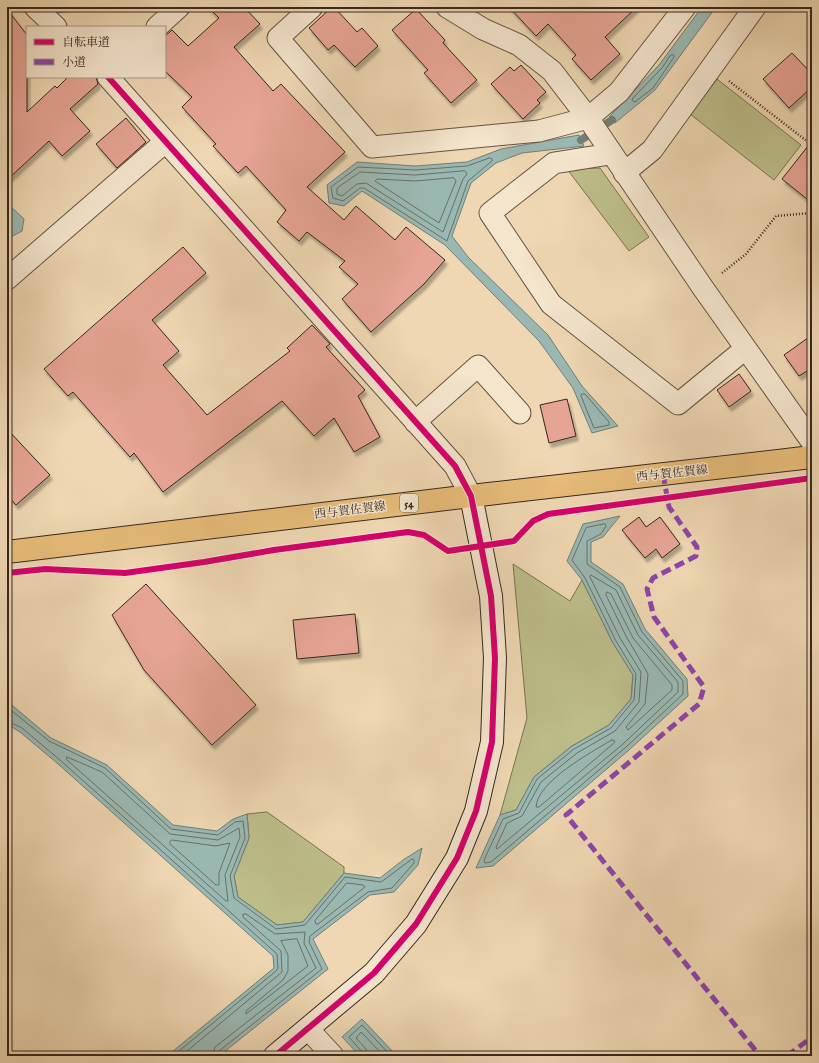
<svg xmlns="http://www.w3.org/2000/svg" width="819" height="1063" font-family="'IM FELL English','Noto Serif JP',serif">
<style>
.green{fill:#bcbd89;stroke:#7a7254}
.water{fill:#9ab8b2;stroke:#727e77}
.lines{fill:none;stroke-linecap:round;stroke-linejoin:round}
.shore{stroke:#687068;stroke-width:1}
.stream{stroke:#727e77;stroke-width:8}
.building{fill:#e6a494;stroke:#37281f;filter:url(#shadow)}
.street-casing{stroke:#655444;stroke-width:23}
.secondary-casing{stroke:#37281f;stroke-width:24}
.primary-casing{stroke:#37281f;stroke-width:24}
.path{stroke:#37281f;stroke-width:2.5;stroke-dasharray:1 2;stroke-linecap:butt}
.street{stroke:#f4e5cd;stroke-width:21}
.secondary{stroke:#f4e5cd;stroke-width:22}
.primary{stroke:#e7bc79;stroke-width:22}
.quiet{stroke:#8e44ad;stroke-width:5;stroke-dasharray:10 5;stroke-linecap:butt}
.cycleway-casing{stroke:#f4e5cd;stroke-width:8}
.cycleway{stroke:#d6006c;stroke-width:6}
.labels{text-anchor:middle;stroke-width:3;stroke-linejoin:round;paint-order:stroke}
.shield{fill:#f4e5cd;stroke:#706153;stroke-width:1}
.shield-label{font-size:11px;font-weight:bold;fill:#37281f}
.street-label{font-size:12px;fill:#37281f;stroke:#f4e5cd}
</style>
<defs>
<filter id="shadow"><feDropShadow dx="2.5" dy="4.5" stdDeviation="1" flood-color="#0004"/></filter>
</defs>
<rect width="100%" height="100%" fill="#eed7b2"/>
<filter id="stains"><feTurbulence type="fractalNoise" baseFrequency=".005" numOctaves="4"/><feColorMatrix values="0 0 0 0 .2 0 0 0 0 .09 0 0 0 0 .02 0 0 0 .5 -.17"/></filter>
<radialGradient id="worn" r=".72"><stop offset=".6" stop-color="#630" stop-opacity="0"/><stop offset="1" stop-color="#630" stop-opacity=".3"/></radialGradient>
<path class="green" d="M717,79l84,66 -27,35 -84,-66z
M600,168l49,69 -20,14 -62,-82z
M513,564l57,37 12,-21 31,63 20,32 -2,24 -22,26 -37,21 -38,31 -18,33 -16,5 27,-97z
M267,812l77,55v6l-41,49 -26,3 -39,-28 -4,-21 15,-38 -2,-24z"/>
<path class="water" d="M50,7h60l-4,2 -53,4z
M702,7h14l-61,83 -40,33 -6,-6 50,-52z
M579,135l5,11 -62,7 -26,10 -25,20 -19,53 16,21 80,78 34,51 36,40 -26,7 -19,-45 -34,-47 -94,-96 -83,-54 -18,15 -15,-3 -2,-18 30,-23 58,4 52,-4 34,-13z
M7,203l17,16 -2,12 -15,8z
M620,516l-17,21 -12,5v20l32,22 22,45 42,50 1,17 -59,54 -136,116 -17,2 24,-53 16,-5 18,-33 38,-31 37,-21 22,-26 2,-24 -20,-32 -31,-63 -15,-19 16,-37z
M7,701l44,37 56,27 66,60 44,6 16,-12 14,-5 2,24 -15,38 4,21 39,28 26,-3 41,-49 36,5 23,-18 19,-12 -4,17 -24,27 -24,3 -57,44 15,30 -109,87h-52l107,-88 -1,-12 -216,-193 -37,-31 -13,-8z
M362,1019l35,37h-37l-18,-19z"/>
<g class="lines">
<path class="shore" d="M671,55h3v2l-21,31 -18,14 -2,-1 -1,-2 30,-31z
M490,158l2,1v2l-24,20 -21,60 -83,-53h-4l-17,13 -10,-3 -2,-11 27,-20 57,3 52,-4z
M465,171l2,3 -4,5 -20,53 -77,-49 -9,1 -15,12 -5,-2v-6l23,-16 55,3z
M454,178l2,3 -17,42 -64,-42 2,-2 38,2z
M582,394h3l24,28v3l-15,3 -13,-32z
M605,524l1,2 -5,8 -14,7v23l33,23 22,45 41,49v13l-57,53 -135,115 -6,1 -1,-3 19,-41 16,-6 18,-34 37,-30 37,-21 23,-28 2,-26 -20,-33 -31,-63 -13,-18 14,-32z
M591,575l25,15 22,45 40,47v10l-55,52 -126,105 -1,-2 11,-24 15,-7 19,-34 36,-29 38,-22 24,-29 2,-30 -21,-34 -30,-61z
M607,592l4,2 22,44 39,47v5l-44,40 -2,-3 19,-23 3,-30 -22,-38 -20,-41z
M7,707l42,34 56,27 66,61 47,6 17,-13 8,-1 2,17 -15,38 4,22 42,31 29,-4 40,-48 36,5 31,-23 2,1v3l-22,25 -24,4 -58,44 -1,6 13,27 -103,82 -2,5
M7,721l15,7 38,32 217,194 1,14 -2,3 -103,85
M612,740l3,1 -1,2 -75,64h-3c1,-25 55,-55 76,-67z
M67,757l35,15 68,62 48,6 21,-12 1,9 -15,38 3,26h-2l-159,-141z
M172,840l44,6 14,-3 -11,30v12h-3l-46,-41v-2z
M347,883l16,2 2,2 -47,37h-2l-1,-3z
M297,939l11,27 -62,48v-3l37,-31 5,-9v-16l-7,-14z
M181,1056l101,-84 -1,-21 -38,-34v-3h3l29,20 30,-2 -1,11 12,25 -101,79 -3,9
M362,1056v-4l-13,-15 13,-12 29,31
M368,1056l-2,-7 -10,-11 5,-6 23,24"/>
<path class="stream" d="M581,140l31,-20"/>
</g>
<path class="building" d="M208,7h36l16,17 -26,23 39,44 8,-7 64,68 -38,35 37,33 12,-14 39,34 11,-13 39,33 -21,24 -53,48 -29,-33 16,-15 -19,-17 6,-6 -38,-29 -8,9 -22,-19 9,-12 -40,-44 -8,7 -25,-27 3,-2 -34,-37 10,-10 -27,-26v-35l7,-6 16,16 31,-28z
M332,7h2l23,25 5,-4 16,18 -23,21 -21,-22 -6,5 -19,-22z
M509,7h128l-32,30 15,17 -29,26 -19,-21 4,-4 -28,-31 -12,12z
M7,9l20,26v77l28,-26 2,2 11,-11h28l2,7 -28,25 20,22 -28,25 -13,-15 -42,39z
M416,9l29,31 -2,3 34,37 -26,23 -27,-30 4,-3 -36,-40z
M792,53l20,21v13l-23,21 -26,-29z
M521,65l25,27 -9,8 3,3 -17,16 -32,-35 19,-17 4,4z
M126,118l20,24 -29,26 -21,-24z
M812,141v62l-30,-24z
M183,247l23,26 -54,47 27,31 -16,14 44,50 83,-64 -3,-3 25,-23 18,19 -4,3 39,43 -7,6 22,41 -26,15 -20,-34 -20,18 -32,-35 -119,91 -29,-39 -4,4 -57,-65 -5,4 -24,-27z
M812,335v33l-13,8 -15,-21z
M739,374l12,17 -22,16 -12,-17z
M567,399l9,37 -27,7 -9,-38z
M7,429l43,46 -34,30 -9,-10z
M639,517l7,10 14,-10 20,27 -18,14 -6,-9 -11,9 -23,-28z
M146,584l110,121 -44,40 -68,-75 -32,-55z
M355,614l4,39 -62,6 -4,-39z"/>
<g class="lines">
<g class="street-casing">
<path id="street" d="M35,7l21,20
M312,7l-34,31 94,109 167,-16 49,-13 31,-26 66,-85
M447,7l36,22 36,16 33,26 36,47 115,170 109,154
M157,27l22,-20
M108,77l347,389 16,30
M610,154l-56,9 -64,50 61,91 127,100 67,-55
M624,173l28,-23 103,-143
M7,279l158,-137
M415,422l63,-56 42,47
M308,1029l25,27"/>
</g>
<g class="secondary-casing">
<path id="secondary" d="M275,1056l99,-83 42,-49 41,-66 19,-47 16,-69 3,-84 -4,-62 -20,-100"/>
</g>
<g class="primary-casing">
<path id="primary" d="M7,552l464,-56 341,-39"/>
</g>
<path class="path" d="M729,81l83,64
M722,273l24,-19 30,-38 36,-3"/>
<use href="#street" class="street"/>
<use href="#secondary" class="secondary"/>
<use href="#primary" class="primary"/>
<path class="quiet" d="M663,474l6,33 28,40 -1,9 -43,22 -6,11 7,28 50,70 -5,17 -133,111 194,241
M787,1056l25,-19"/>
<g class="cycleway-casing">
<path id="cycleway" d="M108,77l347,389 16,30 20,100 4,62 -3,84 -16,69 -19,47 -41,66 -42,49 -99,83
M7,573l38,-4 80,4 79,-11 70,-12 134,-18 16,3 24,16 66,-10 19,-20 15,-7 264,-36"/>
</g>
<use href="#cycleway" class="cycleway"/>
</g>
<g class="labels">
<rect class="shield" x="400" y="494" width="18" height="18" rx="3"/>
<g class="shield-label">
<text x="409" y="507">54</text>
</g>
<g class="street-label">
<text transform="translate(672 473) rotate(-6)" y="4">西与賀佐賀線</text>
<text transform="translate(350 510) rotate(-7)" y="4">西与賀佐賀線</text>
</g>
</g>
<rect width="819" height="1063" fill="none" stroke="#eed7b2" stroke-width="24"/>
<rect x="8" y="8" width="803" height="1047" fill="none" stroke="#37281f" stroke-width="2"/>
<rect x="12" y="12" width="795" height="1039" fill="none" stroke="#37281f"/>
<rect x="26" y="26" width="140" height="52" fill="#f4e5cd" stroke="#a89987"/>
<rect x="34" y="39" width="20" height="6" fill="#d6006c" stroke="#a89987"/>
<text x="62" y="46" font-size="12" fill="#37281f">自転車道</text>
<rect x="34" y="59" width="20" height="6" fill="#8e44ad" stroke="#a89987"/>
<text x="62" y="66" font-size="12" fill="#37281f">小道</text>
<rect width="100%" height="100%" filter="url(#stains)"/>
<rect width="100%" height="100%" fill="url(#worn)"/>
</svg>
